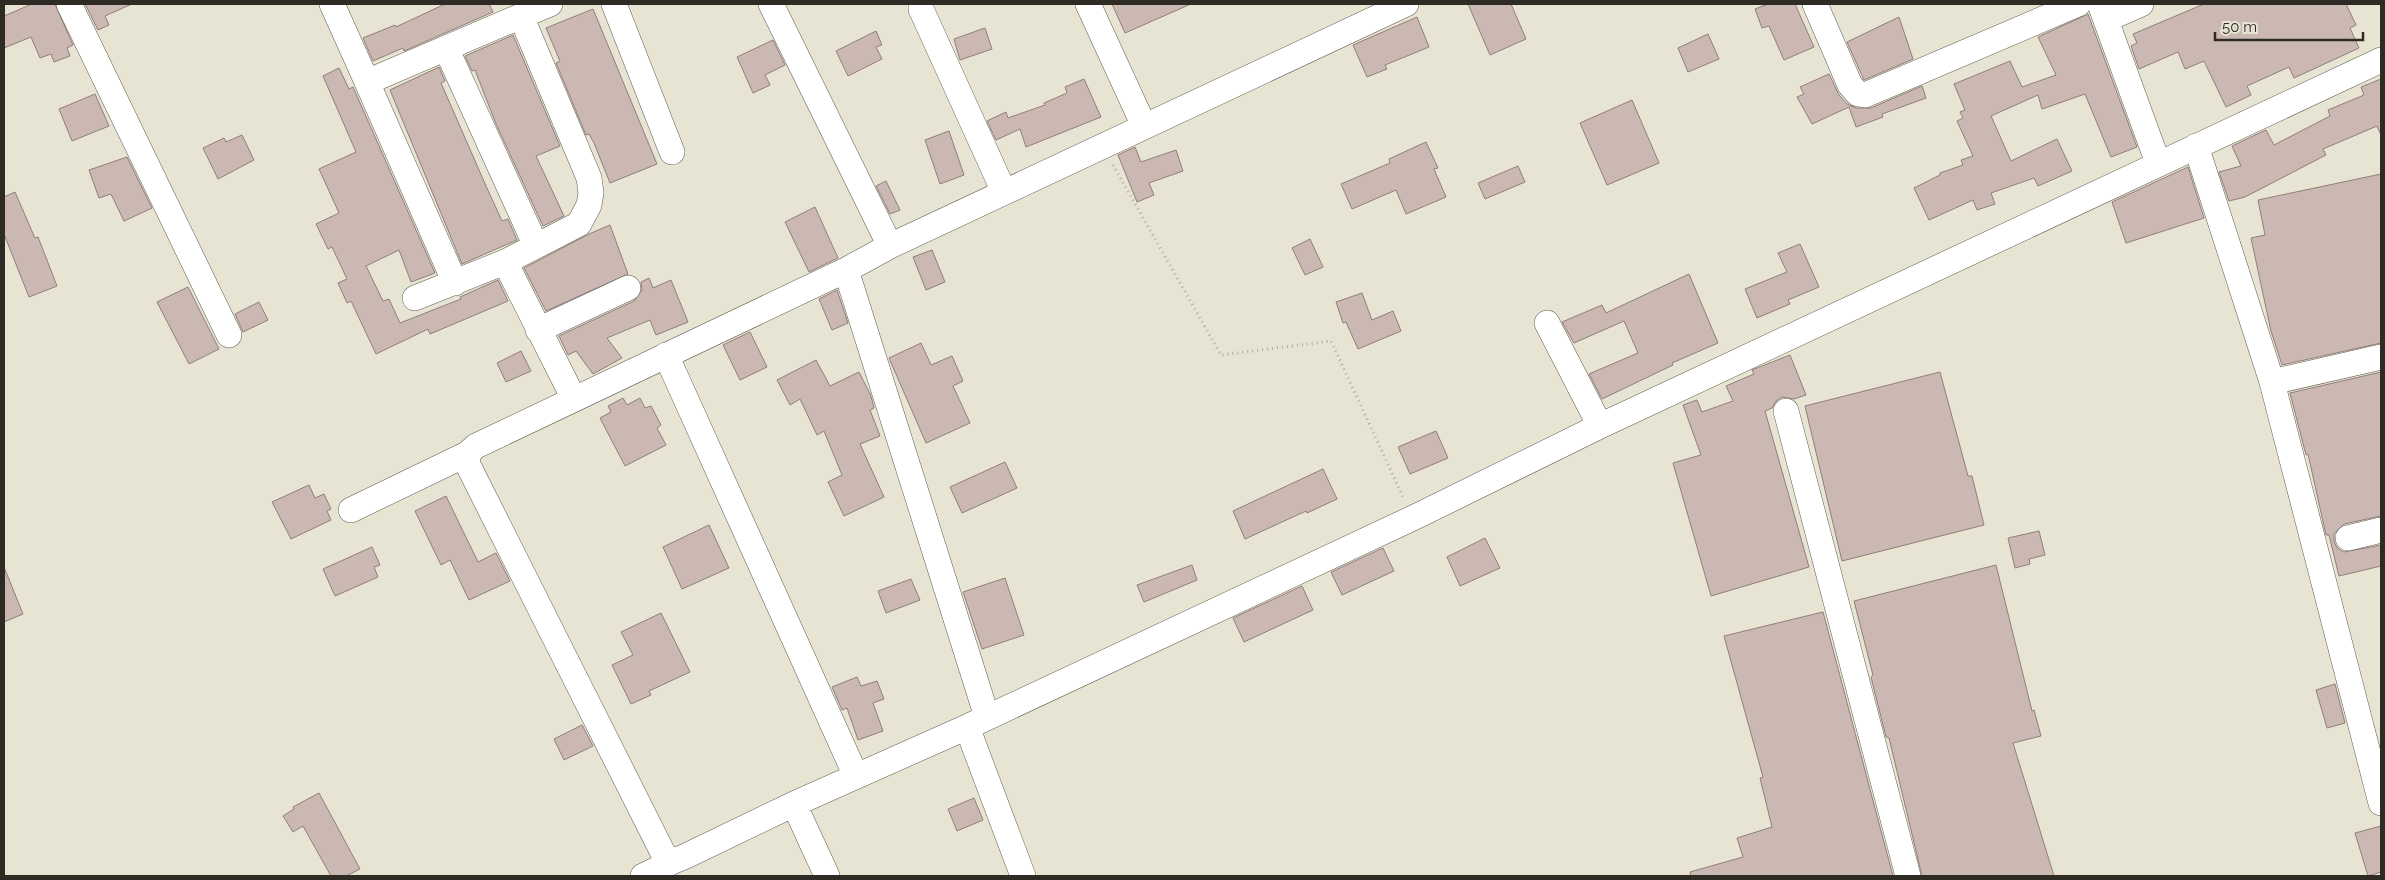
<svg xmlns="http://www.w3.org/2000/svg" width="2385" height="880" font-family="Raleway,sans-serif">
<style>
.building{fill:#ccb8b3;stroke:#907e79}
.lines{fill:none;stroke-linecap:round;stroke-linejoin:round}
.minor-casing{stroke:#605d4e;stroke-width:26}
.path{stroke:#afac9e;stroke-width:3;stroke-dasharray:1 4;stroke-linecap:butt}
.minor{stroke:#fff;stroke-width:25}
</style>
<rect width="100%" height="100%" fill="#e8e4d3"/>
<path class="building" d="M32,4h23l18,41 -6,3 3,8 -16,6 -3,-8 -11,4 -9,-21 -27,11v-32z
M85,4h47l-27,12 4,9 -11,5z
M445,4h44l4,8 -89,39 -1,-3 -30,13 -10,-23 32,-13 1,2z
M1112,4h79l-66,29z
M1468,4h43l15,35 -36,16z
M1768,4h27l19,43 -30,13 -15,-34 -7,2 -7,-19z
M2204,4h142l10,21 -6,3 9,20 -65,30 -5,-11 -42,19 4,9 -25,12 -22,-46 -19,8 -7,-17 -39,17 -8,-23 6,-3 -4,-9z
M593,9l64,155 -47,19 -16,-40 -5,-9 -3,1 -30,-72 4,-2 -14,-33z
M2088,14l49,133 -26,10 -26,-63 -43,15 -4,-14 -47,21 20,45 46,-22 15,32 -34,15 -4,-8 -43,15 4,11 -18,6 -4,-10 -44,20 -15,-32 26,-13v-2l23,-8 -2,-5 12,-4 -16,-35 6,-3 -3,-6 5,-2 -11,-26 56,-23 12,26 34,-12 -18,-38z
M1417,17l12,30 -44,18 2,4 -20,8 -14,-32z
M1899,17l14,42 -49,21 -17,-38z
M985,28l7,21 -32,11 -6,-21z
M876,31l6,14 -6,2 6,12 -34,17 -12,-25z
M1708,34l11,25 -31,13 -10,-24z
M513,35l47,111 -24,10 28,60 -21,10 -47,-102 -21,-54 -3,1 -7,-15z
M773,40l12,25 -20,10 5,10 -17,8 -16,-36z
M439,67l6,14 -4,2 45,103 16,35 6,-2 9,21 -55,24 -72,-174z
M339,68l10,21 4,-2 82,186 -24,9 -12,-32 -33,16 17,35 6,-2 11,24 61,-24 -1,-2 38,-17 10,21 -78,33 -2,-5 -52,25 -25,-53 -4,2 -9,-20 9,-4 -15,-32 -4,2 -12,-25 23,-11 -20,-44 37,-17 -33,-76z
M1829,74l10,21 8,9 9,4h15l51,-22 4,12 -44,16 1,3 -27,10 -7,-20 -37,17 -15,-27 7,-3 -4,-7z
M1084,79l17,38 -75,30 -6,-18 -24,11 -9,-19 19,-9 2,6 37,-13 -1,-2 23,-10 -2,-6z
M2381,79v56l-4,-9 -54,23 3,6 -81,42 -16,4 -10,-29 22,-6 -9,-20 34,-16 8,15 56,-29 -2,-6 36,-15 -3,-8z
M95,94l14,32 -37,15 -13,-32z
M1632,100l27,63 -52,22 -27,-62z
M949,131l15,44 -24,9 -15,-44z
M242,135l12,25 -36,19 -15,-31 21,-10 2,4z
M1426,142l12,26 -4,1 12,28 -40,17 -10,-24 -44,19 -11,-25 49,-21 -1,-4z
M1135,147l6,15 35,-12 7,21 -34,12 5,12 -17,7 -19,-47z
M127,157l25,51 -28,13 -13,-27 -12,4 -10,-28z
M1518,166l7,16 -40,17 -7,-16z
M2188,167l16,51 -78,25 -14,-41z
M2381,174v169l-99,22 -11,-34 -20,-93 14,-3 -7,-35z
M886,181l14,29 -10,4 -14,-28z
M15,192l20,46 3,-1 19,49 -28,11 -25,-63v-37z
M815,207l23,51 -29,14 -24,-50z
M610,225l18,49 -82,37 -22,-43 65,-34z
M1310,239l13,28 -18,8 -13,-27z
M1800,244l19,43 -31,13 2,4 -33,14 -12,-29 42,-17 -9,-19z
M932,250l13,32 -19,8 -13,-33z
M1689,274l29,69 -46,20 1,2 -71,34 -13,-25 49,-21 -14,-32 -50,22 -12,-21 40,-17 4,8z
M649,278l4,10 18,-8 17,42 -32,13 -6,-15 -43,18 15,20 -29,16 -17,-23 -8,4 -9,-19 75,-35 8,-11 -1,-8z
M188,287l31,62 -30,15 -32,-62z
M837,290l11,33 -16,7 -13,-31z
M1362,293l10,27 21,-9 8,20 -43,18 -12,-27 -3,1 -7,-21z
M259,302l9,18 -25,12 -8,-18z
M750,332l17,35 -27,13 -17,-35z
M921,343l10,22 21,-9 11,25 -10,5 17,37 -44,20 -37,-85z
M521,351l10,20 -25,11 -9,-19z
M1790,355l16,40 -12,4 -12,-2 -6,4 -4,7 -7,3 44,156 -98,29 -38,-133 28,-8 -18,-50 14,-5 5,12 31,-11 -7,-15 28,-12 -2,-4z
M816,360l14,26 29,-14 12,24 3,12 -4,2 10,26 -20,8 24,53 -40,19 -16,-34 14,-7 -18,-44 -7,4 -17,-36 -10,6 -13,-25z
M1940,372l28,104h4l12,49 -142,36 -37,-155z
M2381,372v144l-37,8 -10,10v7l3,7 7,4 37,-7v21l-42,10 -10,-41h-3l-18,-81 -2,1 -16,-62z
M623,398l4,7 13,-7 5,10 6,-2 10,19 -4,3 9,17 -41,21 -25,-48 11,-6 -3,-6z
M1436,431l12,27 -38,16 -12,-27z
M1005,462l12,26 -55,25 -12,-26z
M1323,469l14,30 -30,14 -1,-2 -61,28 -12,-28z
M309,485l6,13 9,-4 7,15 -4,2 4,9 -40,19 -19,-37z
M446,496l32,66 18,-9 14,28 -41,19 -19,-40 -9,5 -26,-54z
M709,525l20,43 -47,21 -19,-42z
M2039,531l6,24 -16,4 1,5 -15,4 -7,-30z
M1485,538l15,30 -40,18 -13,-29z
M372,547l8,18 -6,2 4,10 -43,19 -12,-27z
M1383,548l11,23 -52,24 -11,-23z
M1192,565l5,15 -53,22 -7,-17z
M1996,565l36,146 2,-1 7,26 -28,7 41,133h-132l-33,-138 -3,-1 -15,-60 2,-2 -19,-74z
M4,567l19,47 -19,8z
M1005,578l19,57 -42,14 -19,-57z
M911,579l9,21 -34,13 -8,-22z
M1302,586l11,24 -69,32 -11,-24z
M1823,612l70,264h-202l-1,-4 53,-15 -6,-19 35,-11 -12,-49 3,-1 -39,-141z
M661,613l29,59 -41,19 2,4 -20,9 -19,-39 21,-10 -12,-23z
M857,677l4,9 16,-5 7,18 -11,4 10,28 -25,9 -11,-32 -5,2 -10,-23z
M2335,684l10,39 -18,5 -11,-38z
M582,725l11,21 -29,14 -10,-21z
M319,793l41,76 -14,7h-15l-28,-50 -10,6 -10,-16 11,-7 -1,-2z
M974,798l9,22 -26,11 -9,-22z
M2381,826v46l-13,4 -13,-43z"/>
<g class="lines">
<g class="minor-casing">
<path id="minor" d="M69,4l160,331
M332,4l35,78 154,-66 68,162 2,15 -2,12 -10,19 -74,38 -90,36
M614,4l58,148
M771,4l119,242
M1088,4l56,122
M1406,4l-516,242 -44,24 -370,176 -9,8 1,11 197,392 9,4 12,-5 108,-52 173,-77 446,-209 187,-92 781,-366
M1815,4l35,81 8,9 7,1 213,-91
M2100,4l58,159
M921,9l83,183
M521,16l29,-12
M2107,19l34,-15
M446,48l90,198
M367,82l88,201
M2196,146l76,236 109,421
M505,262l69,137
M846,270l141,447
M1547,323l53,103
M538,330l90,-42
M666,355l190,421
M2272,382l109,-25
M1786,411l122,465
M351,510l116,-56
M2348,538l33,-8
M967,727l56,149
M794,804l33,72
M643,876l31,-15"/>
</g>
<path class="path" d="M1113,165l108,190 110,-14 73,158"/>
<use href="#minor" class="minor"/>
</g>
<rect width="2385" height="880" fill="none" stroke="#2d2b24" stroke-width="10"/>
<path d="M2215 32v8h148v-8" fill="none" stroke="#2d2b24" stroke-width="2.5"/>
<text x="2222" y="32" font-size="15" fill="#2d2b24" stroke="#e8e4d3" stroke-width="4" paint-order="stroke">50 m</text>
</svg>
